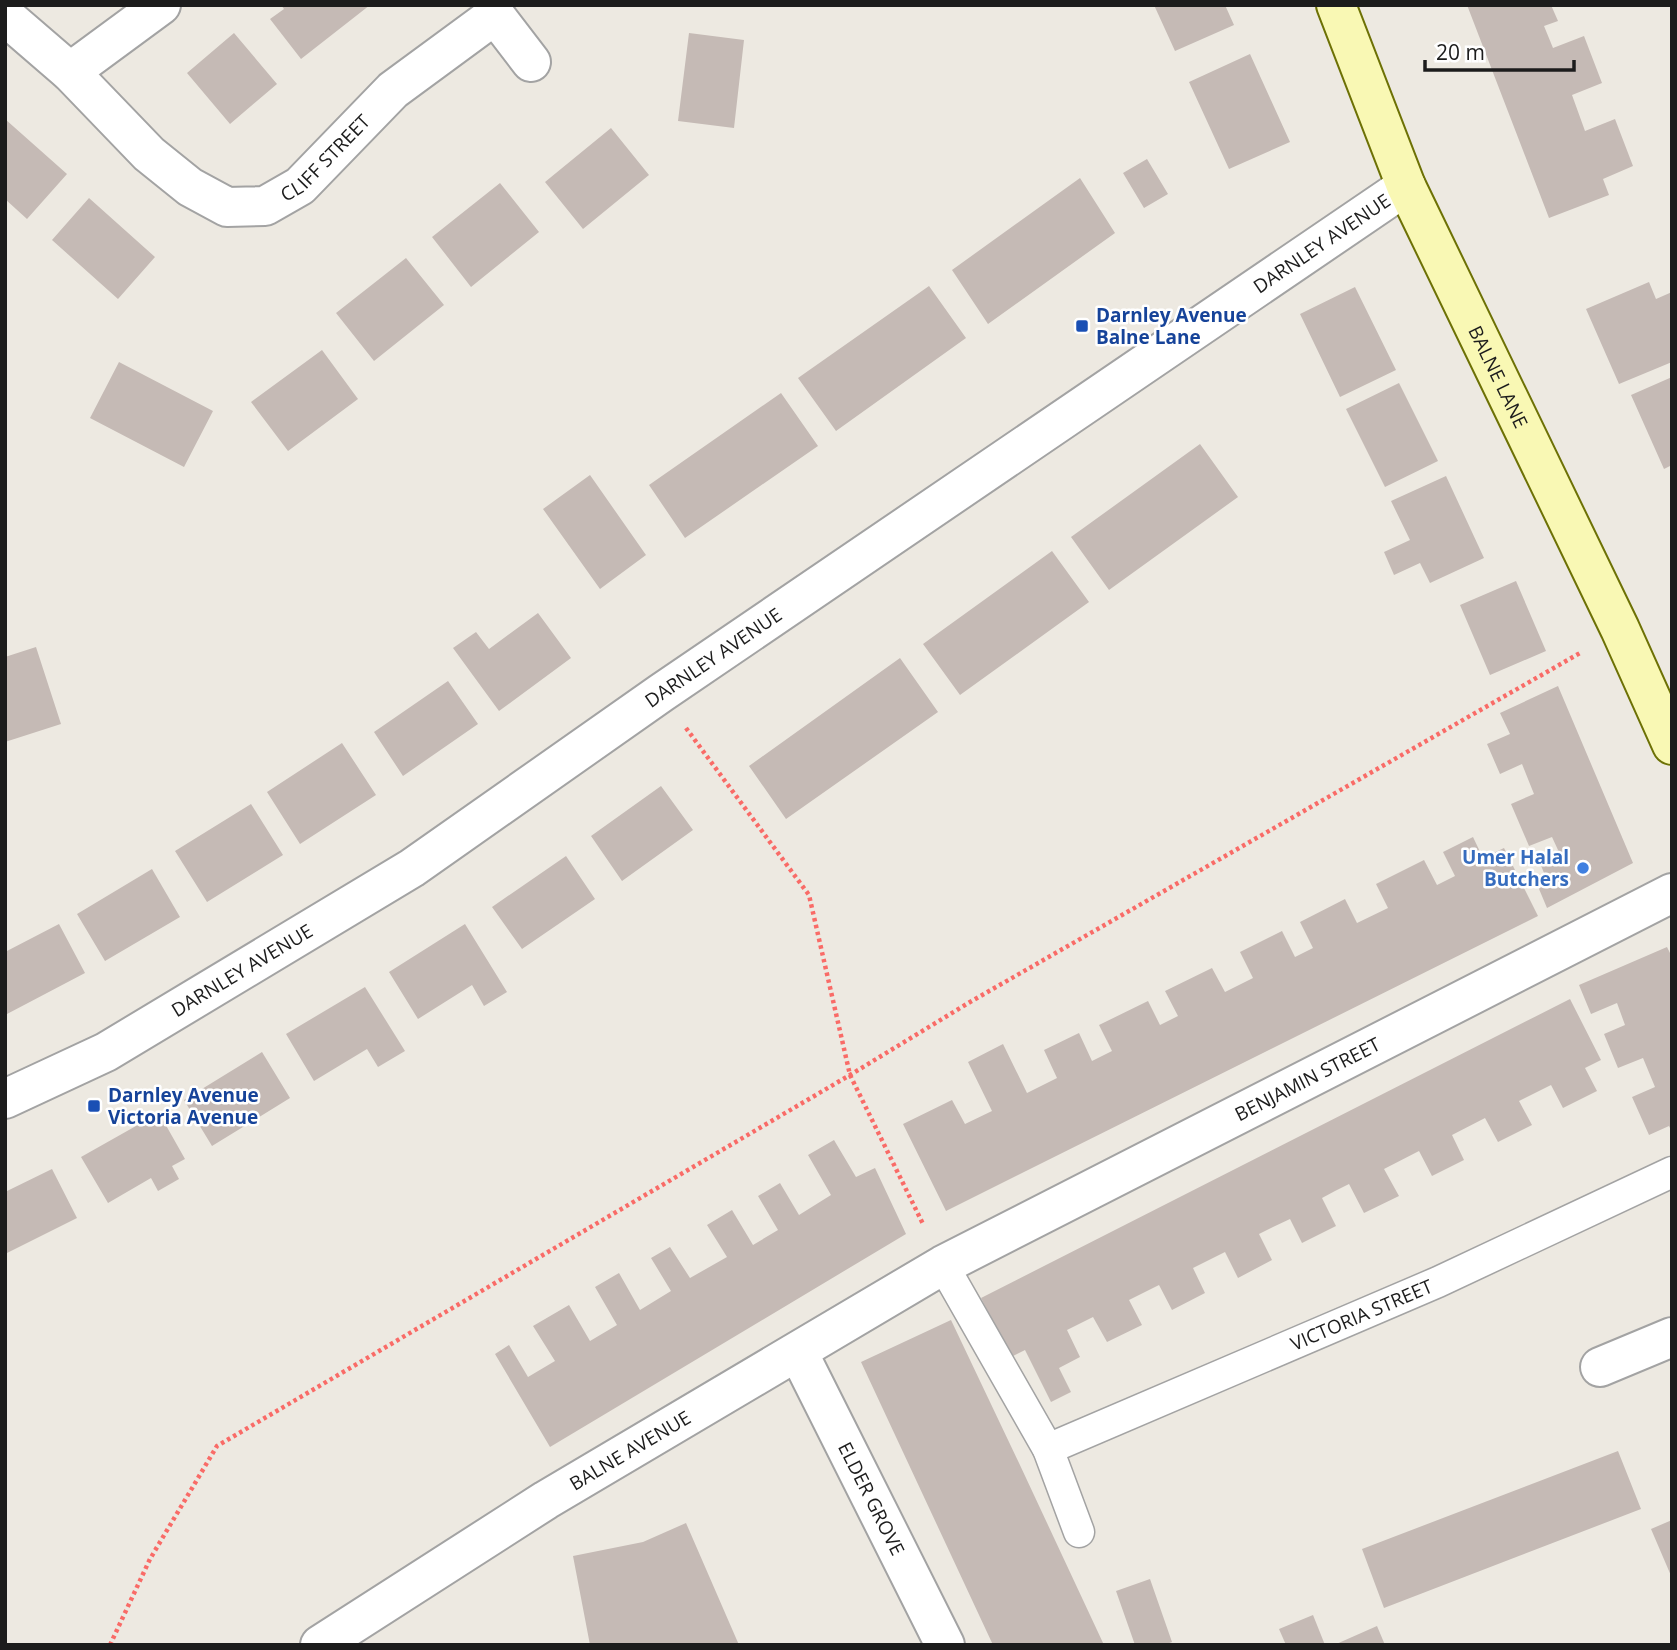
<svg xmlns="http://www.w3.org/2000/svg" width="1677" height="1650" font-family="'Open Sans',sans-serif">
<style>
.building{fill:#c5bab5}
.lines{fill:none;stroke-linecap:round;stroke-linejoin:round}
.lane-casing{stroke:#a3a3a3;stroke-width:33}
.street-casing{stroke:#a3a3a3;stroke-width:42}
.secondary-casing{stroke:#6d7105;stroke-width:42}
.path{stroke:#f96b67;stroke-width:4.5;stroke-dasharray:3.5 3.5;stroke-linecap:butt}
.lane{stroke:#fff;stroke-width:30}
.street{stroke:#fff;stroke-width:38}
.secondary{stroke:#f9f8b4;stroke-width:38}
.transit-dot{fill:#1a4fb4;stroke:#fff;stroke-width:2.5}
.shop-dot{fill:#3f7fe0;stroke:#fff;stroke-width:2.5}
.labels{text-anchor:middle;stroke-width:5;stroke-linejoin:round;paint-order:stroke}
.street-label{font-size:19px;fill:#1c1c1c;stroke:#fff}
.transit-label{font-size:19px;font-weight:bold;fill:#164399;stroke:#fff;text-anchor:start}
.shop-label{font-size:19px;font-weight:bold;fill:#366cbe;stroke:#fff;text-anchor:end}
</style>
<rect width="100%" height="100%" fill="#ede9e1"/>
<path class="building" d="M281,5h89l-69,54 -31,-40 14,-10z
M1154,5h71l9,20 -59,26z
M1467,5h84l7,16 -14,5 9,22 31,-12 18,47 -30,12 13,36 30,-12 18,47 -30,13 6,16 -60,23z
M234,33l43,51 -47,40 -43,-51z
M689,33l55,7 -10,88 -56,-7z
M1250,54l40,88 -61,27 -40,-87z
M5,119l62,55 -40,45 -22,-20z
M611,128l38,47 -66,54 -38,-47z
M1147,159l21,35 -24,14 -21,-35z
M1080,178l35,55 -127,91 -36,-54z
M500,183l39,49 -68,55 -39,-50z
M89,198l66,59 -37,42 -66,-59z
M406,258l38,47 -70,56 -38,-48z
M1649,282l7,17 16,-7v70l-53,22 -33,-75z
M929,286l37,52 -130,93 -38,-53z
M1355,287l41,83 -56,27 -40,-83z
M322,350l36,49 -70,52 -37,-49z
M119,362l94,49 -29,56 -94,-49z
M1672,377v88l-8,4 -33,-74z
M1399,383l39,78 -53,26 -39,-78z
M781,393l37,53 -133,92 -36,-53z
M1200,444l38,53 -129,93 -38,-53z
M590,475l56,80 -46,34 -57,-80z
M1446,476l38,82 -54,25 -10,-20 -26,12 -10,-23 26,-12 -19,-39z
M1052,551l37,51 -129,93 -37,-51z
M1516,581l30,70 -56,24 -30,-70z
M538,613l33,45 -72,53 -46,-63 23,-16 13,17z
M36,647l25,77 -56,18v-85z
M900,658l38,54 -152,107 -37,-53z
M448,681l30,43 -75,52 -29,-44z
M1558,686l75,177 -86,45 -13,-31 10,-4 -6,-15 20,-8 -6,-13 -23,9 -18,-42 23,-10 -12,-30 -22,10 -13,-30 23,-10 -10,-21z
M342,743l34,52 -76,49 -33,-52z
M661,786l32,44 -71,51 -31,-45z
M251,804l32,51 -76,47 -32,-51z
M1473,837l10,21 21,-10 34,68 -592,295 -43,-87 49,-24 13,24 27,-13 -24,-49 35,-18 24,49 30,-15 -13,-28 35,-17 13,28 20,-10 -13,-26 49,-24 12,24 18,-9 -13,-25 47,-23 13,24 28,-14 -13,-26 42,-21 13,26 18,-9 -13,-26 45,-23 12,24 31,-15 -12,-24 48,-24 13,25 18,-9 -12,-24z
M566,856l29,43 -73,50 -30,-42z
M152,869l28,48 -75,44 -28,-47z
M59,924l26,49 -78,41 -2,-62z
M465,924l42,68 -23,14 -12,-21 -54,34 -29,-47z
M1667,947l5,10v175l-3,-6 -20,9 -17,-38 23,-10 -12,-29 -25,10 -14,-34 21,-9 -8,-22 -26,11 -12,-29z
M365,987l40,64 -27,16 -11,-18 -53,32 -28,-47z
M1570,999l31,61 -16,8 12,23 -34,17 -12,-23 -32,16 13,24 -34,17 -13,-24 -33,17 12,25 -32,16 -13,-25 -35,18 15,27 -35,17 -15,-29 -14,7 -13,7 14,28 -34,17 -12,-24 -17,8 -14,7 13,26 -34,18 -13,-26 -32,16 12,25 -33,17 -13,-25 -30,15 13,25 -35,17 -14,-25 -26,13 13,27 -21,11 12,24 -20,10 -26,-52 -14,7 -30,-59z
M262,1052l28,46 -78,48 -28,-46z
M159,1113l26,46 -13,7 7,13 -21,12 -7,-13 -43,25 -27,-46z
M834,1140l22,37 19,-9 31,66 -356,213 -55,-93 14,-9 19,32 27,-16 -22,-35 36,-21 21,36 27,-16 -22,-38 24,-14 21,37 31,-19 -20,-33 19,-11 20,31 37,-21 -20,-32 25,-15 21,35 25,-15 -20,-34 22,-13 19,32 32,-20 -23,-40z
M52,1169l25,49 -72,36v-62z
M951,1320l68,143 85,182h-111l-132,-283z
M1618,1451l23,58 -257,99 -22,-59z
M1672,1520v58l-21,-49z
M686,1523l53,122h-149l-17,-89 70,-14z
M1150,1579l22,63 -8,3h-29l-19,-54z
M1313,1615l12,30h-39l-7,-16z
M1377,1626l8,19h-51z"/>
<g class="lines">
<g class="lane-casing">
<g id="lane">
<path d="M943,1265l105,184 31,83"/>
<path id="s1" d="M1048,1449l390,-167 234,-110"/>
</g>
</g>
<g class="street-casing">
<g id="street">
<path id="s2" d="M5,16l65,56 79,82 41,33 37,20 38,-1 35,-20 93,-96 102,-75 36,47"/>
<path d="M70,72l91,-67"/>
<path id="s3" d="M5,1099l101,-47 306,-184 249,-175 745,-507"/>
<path id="s4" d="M798,1352l147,293"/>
<path d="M1600,1367l72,-30"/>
<path id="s5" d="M320,1645l226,-145 397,-235 729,-372"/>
</g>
</g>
<g class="secondary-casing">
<g id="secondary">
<path id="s6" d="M1336,5l70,181 214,443 52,116"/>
</g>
</g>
<path class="path" d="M686,728l123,167 41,180 73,149
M110,1645l40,-86 67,-113 633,-371 120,-73 610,-349"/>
<use href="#lane" class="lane"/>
<use href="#street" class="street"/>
<use href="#secondary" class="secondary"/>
</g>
<g class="transit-dot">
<rect x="1075" y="319" width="14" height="14" rx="3.5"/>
<rect x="87" y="1099" width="14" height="14" rx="3.5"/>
</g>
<circle class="shop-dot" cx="1583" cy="868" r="7"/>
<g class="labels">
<g class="street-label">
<text dy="7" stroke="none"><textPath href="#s2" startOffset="410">CLIFF STREET</textPath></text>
<text dy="7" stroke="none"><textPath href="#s3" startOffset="1572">DARNLEY AVENUE</textPath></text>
<text dy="7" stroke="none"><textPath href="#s6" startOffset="406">BALNE LANE</textPath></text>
<text dy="7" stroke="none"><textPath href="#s3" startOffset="836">DARNLEY AVENUE</textPath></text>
<text dy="7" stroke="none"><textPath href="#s3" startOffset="270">DARNLEY AVENUE</textPath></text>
<text dy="7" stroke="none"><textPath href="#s5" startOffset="1139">BENJAMIN STREET</textPath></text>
<text dy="7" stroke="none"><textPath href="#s1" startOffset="341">VICTORIA STREET</textPath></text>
<text dy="7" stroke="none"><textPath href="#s5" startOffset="366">BALNE AVENUE</textPath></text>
<text dy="7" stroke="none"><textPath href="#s4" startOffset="164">ELDER GROVE</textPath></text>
</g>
<g class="transit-label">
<text x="1096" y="322">Darnley Avenue<tspan x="1096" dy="22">Balne Lane</tspan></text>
<text x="108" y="1102">Darnley Avenue<tspan x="108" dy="22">Victoria Avenue</tspan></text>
</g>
<g class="shop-label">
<text x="1569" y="864">Umer Halal<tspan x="1569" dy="22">Butchers</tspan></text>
</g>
</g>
<rect width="1677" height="1650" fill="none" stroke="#1c1c1c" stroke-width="14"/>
<path d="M1425 60v10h149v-10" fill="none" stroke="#1c1c1c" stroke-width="3.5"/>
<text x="1436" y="60" font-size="21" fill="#1c1c1c" stroke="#ffffff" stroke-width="5" paint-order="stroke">20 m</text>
</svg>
